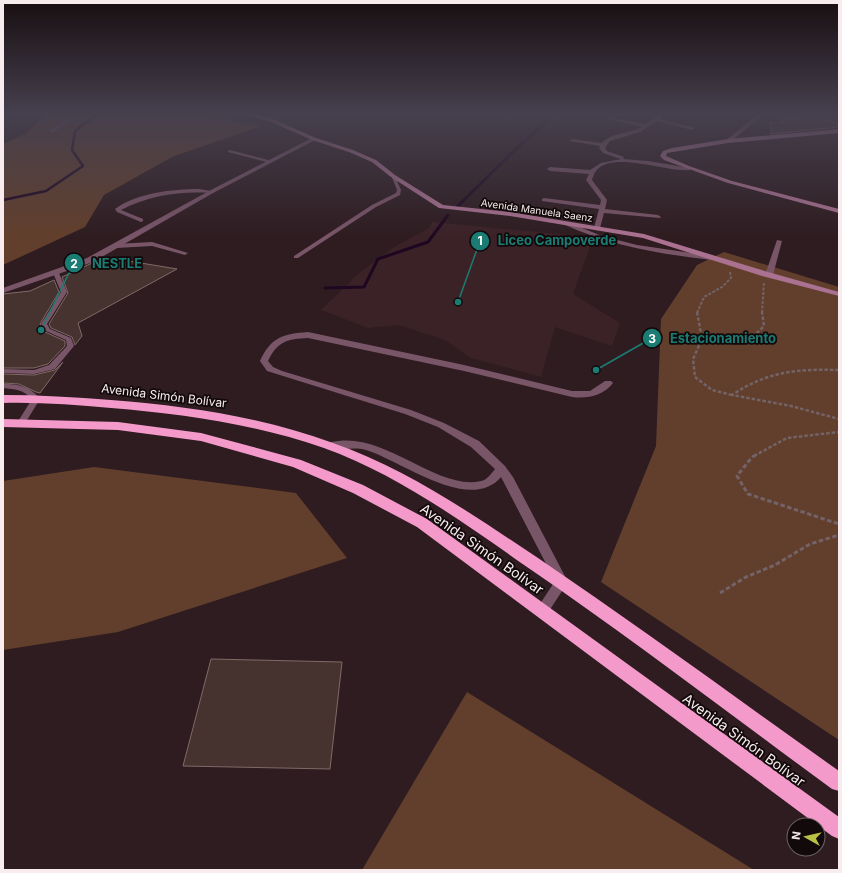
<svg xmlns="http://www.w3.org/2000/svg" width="842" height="873" font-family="Inter,sans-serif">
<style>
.built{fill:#3b2227}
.green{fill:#623f2c}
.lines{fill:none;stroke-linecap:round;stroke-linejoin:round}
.stream-far1{stroke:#1f0721;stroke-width:2.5}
.stream{stroke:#1f0721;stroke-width:3}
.building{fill:#463330;stroke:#806a67}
.path-far2{stroke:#736367;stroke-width:2;stroke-dasharray:3 1.5;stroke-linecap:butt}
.path-far1{stroke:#736367;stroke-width:2.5;stroke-dasharray:3.5 2;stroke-linecap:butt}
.path{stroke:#736367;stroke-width:3;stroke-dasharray:4.5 2.5;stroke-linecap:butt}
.lane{fill:#795568;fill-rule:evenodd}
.street{fill:#795568;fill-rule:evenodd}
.secondary{fill:#aa7190;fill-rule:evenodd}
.highway{fill:#f39acb;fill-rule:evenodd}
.labels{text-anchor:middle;stroke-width:3.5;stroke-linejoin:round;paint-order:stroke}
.far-street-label{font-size:10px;fill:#f9ecee;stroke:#11090a}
.street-label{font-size:12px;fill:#f9ecee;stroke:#11090a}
.near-street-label{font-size:14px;fill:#f9ecee;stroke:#11090a}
.leader{fill:none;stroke:#1b7c74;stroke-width:1.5}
.callout-dot{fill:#1b7c74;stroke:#11090a;stroke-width:1.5}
.mark-label{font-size:12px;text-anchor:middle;font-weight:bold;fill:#fff}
.callout-label{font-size:13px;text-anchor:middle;font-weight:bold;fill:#1b7c74;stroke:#11090a;stroke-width:3.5;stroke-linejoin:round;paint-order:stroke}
</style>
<rect width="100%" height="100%" fill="#2e1c20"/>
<path class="built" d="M432,222l137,13 23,6 -19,53 47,29 -8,23 -57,-19 -14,50 -70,-19 -26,-18 -46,-15 -31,3 -47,-18 37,-36 36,-27 35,-19z"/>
<path class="green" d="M47,114h145l69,12 -89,31 -68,38 -19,32 -82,38v-121l24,-11z
M724,252l115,35v453l-238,-158 55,-136 5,-127 36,-54z
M94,467l202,26 51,65 -229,74 -115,18v-169z
M467,692l287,178h-392z"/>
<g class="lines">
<path class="stream-far1" d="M3,200l43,-9 37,-25 -11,-16 3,-19 22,-17
M462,202l59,-58 34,-30"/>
<path class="stream" d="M457,207l6,-6
M325,288l39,-1 14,-28 50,-17 20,-27"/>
</g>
<path class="building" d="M805,116l34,7v4l-68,7 -1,-11 14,-1 -2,-2h3l-1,-1 18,-1z
M105,257l72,12 -99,54 4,13 -7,9 -3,-8 -21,-9 -2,-4 19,-31 -6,-16z
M54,280l5,12 -19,32 5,8 20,9v5l-17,18 -14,4h-31v-74l27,-3z
M63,362l-23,31 -4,-1 -17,-8 -16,-1v-9l31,1 21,-5z
M211,659l131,3 -12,107 -147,-3z"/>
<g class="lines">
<path class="path-far2" d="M697,313l7,-16 18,-10 9,-9 -1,-6
M762,313l2,-31"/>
<path class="path-far1" d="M697,312l5,27
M839,370c-42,-1 -71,1 -107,25l59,11 48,13
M732,395l-20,-5 -17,-13 -2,-18 9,-20 53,-4 9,-9 -2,-14
M754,456l33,-18 52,-6"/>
<path class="path" d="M756,455l-4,2 -15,19 11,18 91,30
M720,593l26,-16 29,-12 35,-21 29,-9"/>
<path class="lane" d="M743,114h10l9,3 -2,1z
M230,150l42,11v1l-2,1 -42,-11v-1z
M391,175l4,1 6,14 -1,5 -24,12 -78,51h-4v-2l78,-51 24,-12 1,-3z
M199,189l12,2 2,1 -2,1c-32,-2 -61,2 -90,17l22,9v2l-2,1 -24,-10 -2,-3c21,-16 58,-20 84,-20z
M563,222h4l35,14 35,9 75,11 3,2 -3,2c-52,-6 -101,-14 -149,-36z
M152,242l36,11 -3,2 -33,-9 -36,2 -3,-2 3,-2z
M56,271l3,2 8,19 -20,32 3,5 21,9 3,8 -19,23 -21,5 -31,-1v-4l31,1 15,-5 18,-19 -1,-6 -20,-9 -5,-7 20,-32 -8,-19z
M3,384c15,0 27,2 37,15l-16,26h-6l-1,-2 15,-24c-8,-9 -17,-10 -29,-11z"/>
<path class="street" d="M74,114h6l-26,18h-4v-2z
M660,114l4,1 -4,4 35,9 -3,2 -35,-9 -17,11 -30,9 -5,7 2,3 17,6 -1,2 25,2 42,7v2c-22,3 -78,-20 -94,1 -2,2 -3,6 -4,9l15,20 -2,9 53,6 3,2 -1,1 -56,-5 -4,15 -3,2 -3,-2 5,-19 -57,-8v-2l2,-1 56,7 1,-5 -15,-20 3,-6 -39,-3 -3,-2 3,-2 40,3 11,-7 20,-4 -18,-6 -4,-5 1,-2 -31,-5 3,-2 30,4c10,-11 27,-9 40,-16l-34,-8v-2l37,7z
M759,114h5l-34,28h-4v-2z
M312,138l5,1 -104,54 -120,69 -90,31v-5l84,-30 122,-67z
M777,240l5,1 -9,34 -4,2 -4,-2z
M308,332l156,33 108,26h18l15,-10h6l2,2c-10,13 -26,16 -41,14l-108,-26 -156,-33c-21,1 -30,3 -40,23l5,6 9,4 129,39 33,13 35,18 26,25 8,11 55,105 -21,32 -5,2 -5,-2 -1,-4 19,-29 -54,-104c-31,37 -101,-17 -135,-27 -15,-4 -28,2 -40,-1l-1,-3c3,-5 8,-4 14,-5 49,-6 100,50 142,40 6,-1 10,-7 14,-12l-24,-22 -33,-20 -33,-13 -138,-43 -7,-10c11,-24 23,-27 48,-29z"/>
<path class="secondary" d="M244,114h10l19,5 43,19 37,12 23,10 19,15 48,30 67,7 134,22 124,38 71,20v4l-77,-20 -119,-38 -133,-22 -71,-8 -48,-31 -19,-15 -23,-10 -37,-12 -43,-19z
M839,129v4l-111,10 -55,9 -6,1 -1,3 23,10 43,15 107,28v4l-111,-30 -64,-23 -4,-4 3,-5 9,-3 56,-9z"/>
<path class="highway" d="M3,395c36,0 72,2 108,5 76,6 151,17 222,43 75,26 140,72 205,115 102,69 201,142 301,213v20l-7,-2c-101,-74 -201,-151 -305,-222 -64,-45 -129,-92 -203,-119 -69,-24 -141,-34 -213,-40 -36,-3 -72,-6 -108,-5z
M3,419l115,3 83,11 100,27 62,25 64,34 412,298v22l-7,-3 -415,-309 -64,-34 -60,-26 -92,-26 -83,-11 -115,-3z"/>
</g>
<linearGradient id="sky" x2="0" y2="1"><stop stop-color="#190f12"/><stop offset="0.48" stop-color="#46404e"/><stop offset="1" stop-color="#46404e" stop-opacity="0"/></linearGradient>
<rect width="842" height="237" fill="url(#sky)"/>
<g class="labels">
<g class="far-street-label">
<text transform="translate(537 210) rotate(8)" y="4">Avenida Manuela Saenz</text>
</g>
<g class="street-label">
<text transform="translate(164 396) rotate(7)" y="4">Avenida Simón Bolívar</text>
</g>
<g class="near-street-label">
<text transform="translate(482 549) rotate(35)" y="5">Avenida Simón Bolívar</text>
<text transform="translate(744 740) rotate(36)" y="5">Avenida Simón Bolívar</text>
</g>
</g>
<path class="leader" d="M458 302L480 241M41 330L74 263M596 370L652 338"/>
<g class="callout-dot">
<circle cx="458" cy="302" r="4"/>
<circle cx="41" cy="330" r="4"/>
<circle cx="596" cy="370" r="4"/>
<circle cx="480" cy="241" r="10"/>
<circle cx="74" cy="263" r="10"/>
<circle cx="652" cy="338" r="10"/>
</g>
<g class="mark-label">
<text x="480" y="245">1</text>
<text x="74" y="268">2</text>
<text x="652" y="343">3</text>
</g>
<g class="callout-label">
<text x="557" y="245">Liceo Campoverde</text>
<text x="117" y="268">NESTLE</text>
<text x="723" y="343">Estacionamiento</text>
</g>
<rect width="842" height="873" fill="none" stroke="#f9ecee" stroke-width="8"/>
<g transform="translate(806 837) rotate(278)"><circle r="19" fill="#11090a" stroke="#6e6465"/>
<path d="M0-3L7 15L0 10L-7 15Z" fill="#b9c046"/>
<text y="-6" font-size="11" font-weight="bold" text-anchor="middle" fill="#f9ecee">N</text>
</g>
</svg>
